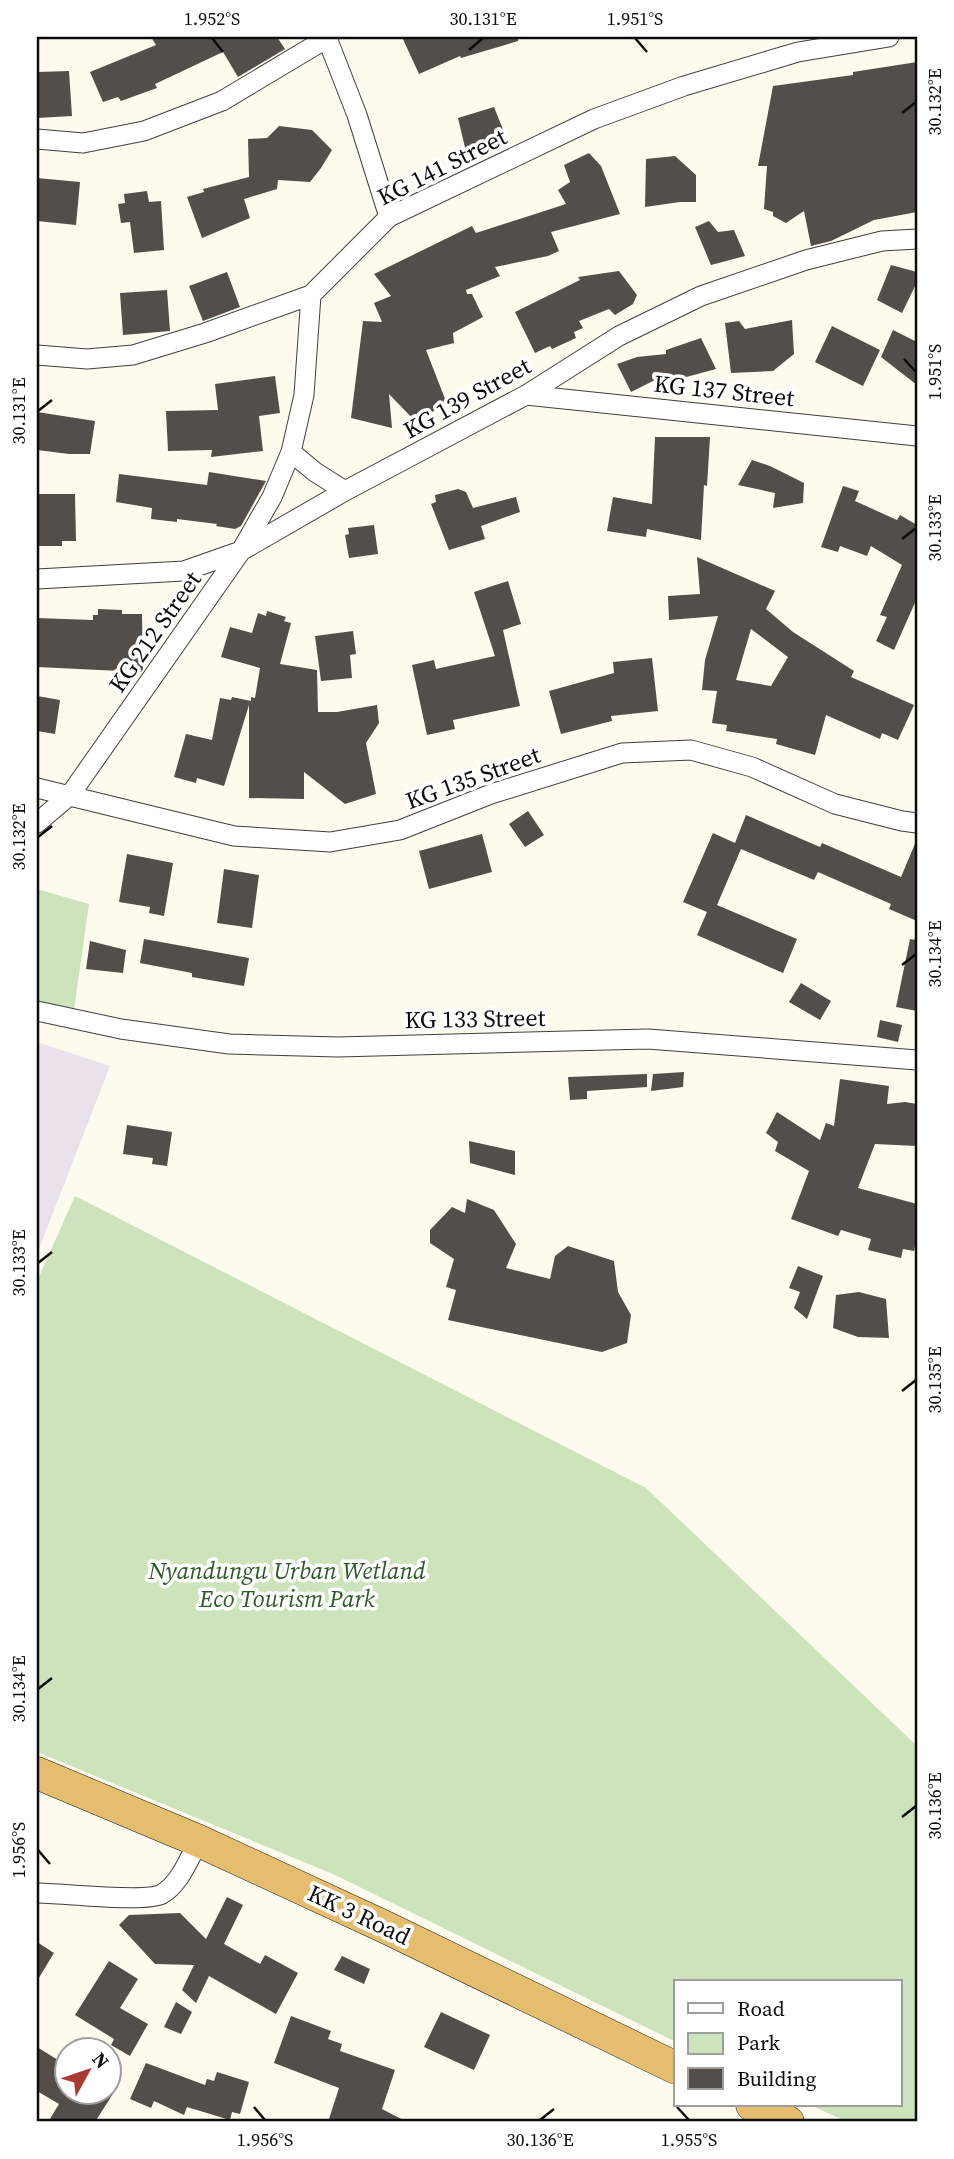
<svg xmlns="http://www.w3.org/2000/svg" width="954" height="2159" font-family="'Source Serif 4',serif">
<style>
.industrial{fill:#eae1ea}
.green{fill:#cde3bc}
.building{fill:#534e4a;fill-rule:evenodd}
.lines{fill:none;stroke-linecap:round;stroke-linejoin:round}
.minor-casing{stroke:#3f3f3f;stroke-width:21}
.trunk-casing{stroke:#1d1d1d;stroke-width:33}
.minor{stroke:#fff;stroke-width:19}
.trunk{stroke:#e4be6e;stroke-width:32}
.ticks{fill:none;stroke:#0c0c0c;stroke-width:2.5}
.labels{text-anchor:middle;stroke-width:7;stroke-linejoin:round;paint-order:stroke}
.street-label{font-size:24px;fill:#0c0c0c;stroke:#fff}
.park-label{font-size:24px;font-style:italic;fill:#2c5b25;stroke:#fff}
.neatline{fill:none;stroke:#0c0c0c;stroke-width:2.5}
.ticks-label{font-size:18px;text-anchor:middle;fill:#0c0c0c}
</style>
<rect width="100%" height="100%" fill="#fdfbee"/>
<path class="industrial" d="M37,1042l73,24 -73,188z"/>
<path class="green" d="M37,889l52,15 -15,106 -37,-8z
M75,1196l571,292 271,258v376h-69l-38,-17h90v-123h-224v60l-343,-168 -296,-122v-471z"/>
<path class="building" d="M151,37h126l8,12 -47,28 -15,-25 -68,32 2,4 -36,13 -3,-4 -15,5 -13,-30 66,-27z
M402,37h116v4l-57,17 -1,-2 -41,18z
M917,62v150l-43,8 -43,21 -20,5 -7,-35 -18,12 -13,-7v-4l-9,-3 3,-43h-9l15,-80 80,-11v-3z
M69,71l3,45 -35,2v-46z
M494,107l10,25 -19,8v10l-18,6 -9,-38z
M279,126l33,4 20,20 -11,18 -11,14 -32,-2 -1,9 -33,10 6,19 -48,20 -15,-41 17,-5 -1,-3 46,-12 -1,-38 19,-1z
M589,153l12,13 19,48 -69,18 8,19 -11,5 -53,11 5,9 -34,14 1,4h5l11,23 -30,16 1,10 -28,7 21,54 -32,17 -26,-27 3,34 -41,-10 12,-97 19,1 -8,-19 17,-7 -17,-22 98,-48 4,7 90,-29 -8,-14 12,-8 -6,-17z
M675,156l21,19v27h-16l-35,5 1,-48z
M37,178l43,4 -4,43 -39,-4z
M147,191l2,11 12,-1 3,49 -30,3 -4,-31 -9,1 -3,-19 7,-1 -1,-9z
M709,221l9,11 16,-2 11,26 -34,9 -16,-38z
M891,265l26,7v10l-15,31 -25,-13z
M619,271l18,24 -4,9 -18,11 -6,-6 -30,12 4,7 -9,4 2,6 -24,11 -2,-3 -15,7 -20,-41 65,-32 -2,-3z
M227,272l13,35 -37,14 -14,-35z
M167,290l3,41 -47,4 -3,-42z
M792,320l2,34 -21,17 -42,2 -6,-50 14,-2 6,8z
M832,326l48,24 -17,36 -48,-24z
M893,330l24,12v43l-36,-28z
M701,338l15,31 -52,14 1,-8 -34,17 -14,-28 20,-7 29,-3v-4z
M275,376l5,37 -21,3 4,35 -52,6 1,-7 -44,1 -2,-40 52,-1 -3,-26z
M37,412l58,9 -5,33h-21l-32,-4z
M655,437h55l-3,49 -3,-1 -3,55 -54,-11 -1,8 -39,-6 6,-34 39,7z
M752,460l18,6 34,17 -1,20 -30,5 2,-15 -37,-8z
M209,472l57,9 -25,45 -6,3 -19,-3 1,-2 -40,-5v3l-26,-3 1,-11 -36,-6 3,-28 88,11z
M843,486l16,5 -4,10 42,19 3,-5 17,10v73l-23,52 -18,-9 11,-24 -7,-2 22,-50 -31,-19 -4,10 -27,-10 -2,6 -17,-5z
M458,489l8,3 7,16 43,-11 4,15 -39,14 4,13 -36,11 -18,-46 5,-2 -1,-7z
M37,494h38l1,47h-14v5h-25z
M374,525l4,29 -29,4 -4,-23 4,-1 -1,-6z
M697,557l78,34 -9,18 27,23 61,39 -3,6 63,28 -16,35 -16,-7 -2,6 -54,-24 -11,40 -39,-11 1,-5 -51,-8 1,-6 -15,-2 5,-32 -15,-1 3,-30 13,-44 -49,4 -1,-24 32,-2zM751,629l37,28 -17,29 -35,-6z
M508,581l13,43 -18,6 17,76 -67,14 2,9 -28,6 -15,-70 22,-5 2,9 59,-13 -21,-64z
M98,609l24,1v4h20l1,55 -2,3 -104,-5v-49l56,2v-5h5z
M267,611l19,6 -2,4 7,2 -11,41 37,6 1,42h19l40,-7 2,18 -13,20 10,51 -31,10 -41,-32v27l-55,-1v-93l-25,81 -27,-8 -1,5 -22,-6 12,-43 26,6 8,-42 11,2 1,-3 19,4v-4l4,1 5,-30 -39,-11 9,-30 22,6 6,-20 8,3z
M353,631l3,23 -6,1 2,23 -31,3 -6,-45z
M652,658l6,53 -47,5 1,5 -51,13 -12,-43 65,-18 -1,-11z
M37,696l23,4 -5,34 -18,-3z
M528,811l16,24 -19,12 -16,-23z
M746,815l74,32 2,-4 79,34 16,-38v82l-28,-12 2,-5 -73,-32 -4,8 -73,-31 -24,56 80,34 -14,34 -86,-38 10,-23 -24,-10 30,-69 22,10z
M482,834l10,38 -63,17 -10,-38z
M127,854l46,9 -9,53 -15,-3 1,-6 -31,-5z
M224,869l35,6 -7,53 -35,-5z
M144,939l105,19 -5,28 -52,-9v-4l-52,-10z
M910,939l7,1v71l-21,-4z
M90,941l36,9 -3,23 -37,-4z
M801,983l30,18 -11,19 -31,-18z
M880,1020l22,5 -4,17 -21,-5z
M684,1072l-1,15 -32,4 2,-17z
M647,1074v13l-60,4v8l-17,1 -2,-23z
M840,1079l49,7 -2,18 18,-2 12,2v42l-42,-2 -17,44 59,16v33l-3,14 -11,-2 -2,9 -33,-8 3,-11 -30,-9 -3,6 -47,-17 18,-48 -34,-20 3,-9 -12,-9 11,-21 43,28 6,-17 8,3z
M127,1125l45,7 -5,34 -15,-2 1,-6 -30,-4z
M469,1141l46,10v24l-45,-12z
M467,1199l27,11 22,34 -10,24 44,11 5,-23 13,-10 46,15 4,31 13,23 -4,28 -25,9 -154,-32 8,-30 -10,-3 8,-28 -24,-16v-13l22,-23 13,6z
M798,1266l25,10 -16,43 -13,-11 6,-16 -11,-4z
M859,1292l27,7 3,39 -31,-1 -25,-9 3,-33z
M227,1897l16,8 -19,39 36,20 5,-9 33,18 -22,41 -67,-38 -13,27 -14,-13 12,-25 -39,-1 -36,-39 10,-10 51,-2 26,26z
M37,1942l17,11 -17,28z
M342,1956l28,13 -6,15 -30,-14z
M109,1961l29,18 -18,29 28,16 -18,32 -19,-11 3,-6 -39,-24z
M176,2002l16,10 -11,22 -17,-7z
M441,2012l49,23 -16,35 -50,-23z
M291,2016l40,15 -3,8 14,5 -2,7 55,19 -13,39 25,13h-79l11,-34 -65,-25z
M37,2047l29,18v27h48l-19,30h-47l11,-18 -22,-13z
M146,2063l59,22 2,-6 7,2 3,-9 32,10 -9,32 -8,-2 -2,8 -43,-13 -3,8 -30,-14 -3,7 -21,-9z"/>
<g class="lines">
<g class="minor-casing">
<path id="minor" d="M327,38l30,77 32,102
M37,139l46,4 61,-12 78,-30 107,-64
M37,355l50,4 46,-4 72,-22 106,-38 78,-78 205,-98 90,-33 114,-34 91,-15
M526,395l391,41
M291,452l24,20 30,19
M37,579l147,-8 57,-20 104,-60 181,-96 93,-59 82,-40 105,-36 76,-19 35,-2
M37,788l197,48 96,6 70,-12 91,-36 131,-41 69,-3 61,17 83,37 67,17 15,2
M37,823l33,-28 171,-244 31,-54 19,-45 13,-57 7,-100
M37,1011l84,18 108,15 109,3 310,-8 269,21
M37,1893c23,0 109,10 125,1 18,-10 27,-36 37,-53"/>
</g>
<g class="trunk-casing">
<path id="trunk" d="M37,1773l162,68 186,86 291,141
M752,2105l36,17"/>
</g>
<use href="#minor" class="minor"/>
<use href="#trunk" class="trunk"/>
</g>
<path class="ticks" d="M212,38l11,14M635,38l12,14M469,50l14,-12M902,113l14,-11M904,359l12,13M38,411l14,-11M902,539l14,-11M38,837l14,-11M902,965l14,-11M38,1263l14,-11M902,1391l14,-11M38,1689l14,-11M902,1817l14,-11M38,1850l12,14M254,2107l11,13M677,2107l12,13M540,2120l14,-11"/>
<g class="labels">
<g class="street-label">
<text transform="translate(442 167) rotate(-27)" y="8">KG 141 Street</text>
<text transform="translate(724 391) rotate(6)" y="8">KG 137 Street</text>
<text transform="translate(467 398) rotate(-29)" y="8">KG 139 Street</text>
<text transform="translate(155 632) rotate(-55)" y="8">KG 212 Street</text>
<text transform="translate(473 778) rotate(-20)" y="8">KG 135 Street</text>
<text transform="translate(475 1019) rotate(-1)" y="8">KG 133 Street</text>
<text transform="translate(359 1915) rotate(25)" y="8">KK 3 Road</text>
</g>
<g class="park-label">
<text x="287" y="1579">Nyandungu Urban Wetland<tspan x="287" dy="28">Eco Tourism Park</tspan></text>
</g>
</g>
<rect width="954" height="2159" fill="none" stroke="#ffffff" stroke-width="77"/>
<rect x="674" y="1980" width="228" height="126" fill="#ffffff" stroke="#9e9e9e" stroke-width="2"/>
<rect x="688" y="2003" width="35" height="10" fill="#ffffff" stroke="#9e9e9e" stroke-width="2"/>
<text x="737" y="2016" font-size="21" fill="#0c0c0c">Road</text>
<rect x="688" y="2033" width="35" height="21" fill="#cde3bc" stroke="#9e9e9e" stroke-width="2"/>
<text x="737" y="2050" font-size="21" fill="#0c0c0c">Park</text>
<rect x="688" y="2068" width="35" height="21" fill="#534e4a" stroke="#9e9e9e" stroke-width="2"/>
<text x="737" y="2086" font-size="21" fill="#0c0c0c">Building</text>
<g transform="translate(88 2071) rotate(50)"><circle r="33" fill="#ffffff" stroke="#9e9e9e" stroke-width="2"/>
<path d="M0-5L12 26L0 18L-12 26Z" fill="#aa3a36"/>
<text y="-10" font-size="19" font-weight="bold" text-anchor="middle" fill="#0c0c0c">N</text>
</g>
<rect x="38" y="38" width="878" height="2082" class="neatline"/>
<g class="ticks-label">
<text x="212" y="25">1.952°S</text>
<text x="483" y="25">30.131°E</text>
<text x="635" y="25">1.951°S</text>
<text transform="translate(935 102) rotate(-90)" y="6">30.132°E</text>
<text transform="translate(935 372) rotate(-90)" y="6">1.951°S</text>
<text transform="translate(19 411) rotate(-90)" y="6">30.131°E</text>
<text transform="translate(935 528) rotate(-90)" y="6">30.133°E</text>
<text transform="translate(19 837) rotate(-90)" y="6">30.132°E</text>
<text transform="translate(935 954) rotate(-90)" y="6">30.134°E</text>
<text transform="translate(19 1263) rotate(-90)" y="6">30.133°E</text>
<text transform="translate(935 1380) rotate(-90)" y="6">30.135°E</text>
<text transform="translate(19 1689) rotate(-90)" y="6">30.134°E</text>
<text transform="translate(935 1806) rotate(-90)" y="6">30.136°E</text>
<text transform="translate(19 1850) rotate(-90)" y="6">1.956°S</text>
<text x="265" y="2146">1.956°S</text>
<text x="540" y="2146">30.136°E</text>
<text x="689" y="2146">1.955°S</text>
</g>
</svg>
